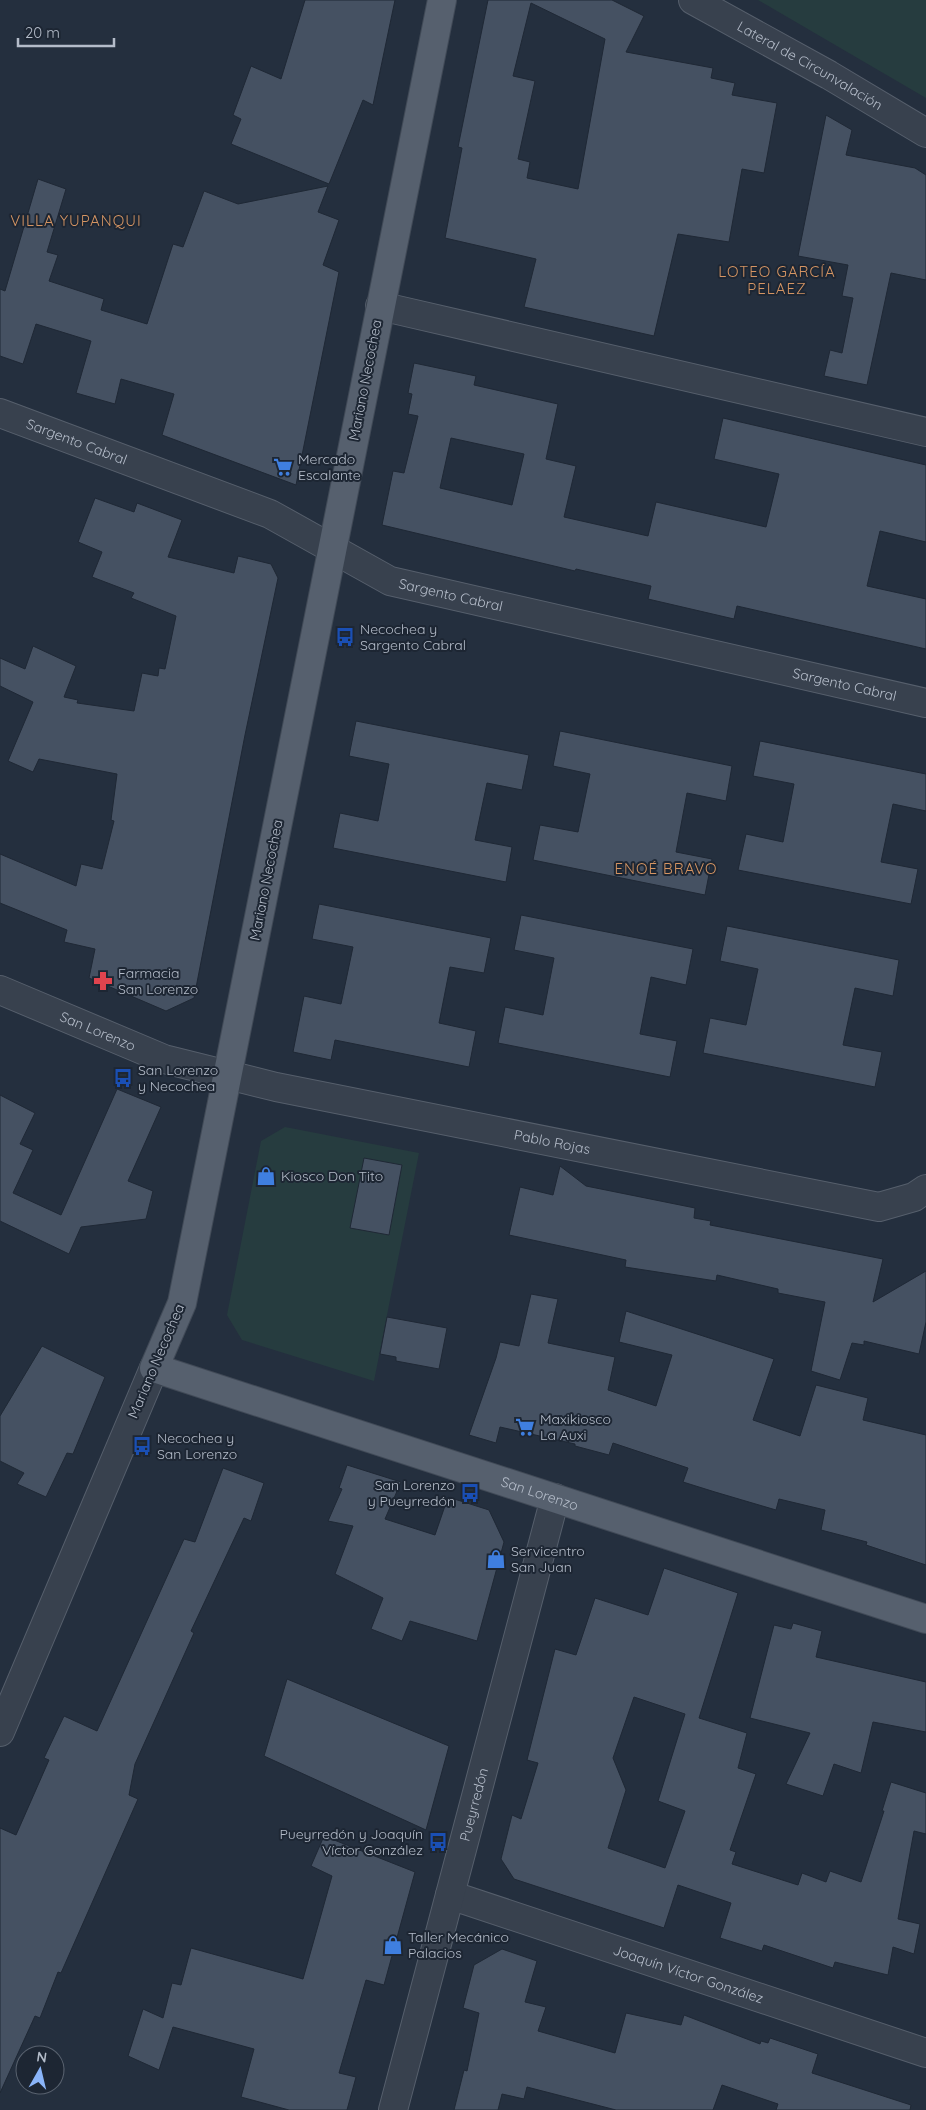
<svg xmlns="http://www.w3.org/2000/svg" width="926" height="2110" font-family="Quicksand,sans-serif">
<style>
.green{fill:#263c3f}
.building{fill:#455162;stroke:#1f2835;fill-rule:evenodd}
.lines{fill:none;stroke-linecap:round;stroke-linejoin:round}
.minor-casing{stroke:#565f6c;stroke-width:30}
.major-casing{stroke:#414a57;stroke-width:30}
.minor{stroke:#38414e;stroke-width:28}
.major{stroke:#56606e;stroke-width:28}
.labels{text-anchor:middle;stroke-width:4;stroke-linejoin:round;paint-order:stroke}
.street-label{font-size:14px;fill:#b4bcc9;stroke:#1d2633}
.poi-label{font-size:14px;fill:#b4bcc9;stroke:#1d2633;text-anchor:start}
.neighbourhood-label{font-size:15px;letter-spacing:1px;fill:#d59563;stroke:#1d2633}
</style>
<rect width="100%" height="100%" fill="#242f3e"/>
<path class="green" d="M758,0h168v98z
M285,1127l134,26 -45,228 -132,-41 -15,-25 34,-174z"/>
<path class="building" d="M305,0h90l-22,105 -10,-5 -34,84 -98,-40 10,-25 -8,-4 18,-49 30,13z
M488,0h124l32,16 -18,36 87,16 -2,10 24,5 -3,12 45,8 -13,70 -22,-4 -13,73 -51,-8 -24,102 -130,-29 12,-48 -91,-21 17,-90 -4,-1zM531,3l74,36 -27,150 -51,-11 3,-16 -12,-3 17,-78 -22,-5z
M826,115l26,15 -6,25 69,13 11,7v105l-35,-7 -24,112 -43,-9 6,-26 12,3 11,-55 -11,-2 6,-31 -50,-9z
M38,179l28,10 -19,63 11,3 -9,26 55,18 -3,11 46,14 26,-80 10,3 21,-56 34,13 90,-18 -10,26 21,8 -16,45 16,7 -43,213 -134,-50 12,-41 -53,-15 -6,25 -39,-11 15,-52 -55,-17 -13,40 -23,-8v-67l5,2z
M414,363l62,13 -2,9 84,19 -12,55 30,7 -12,51 84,19 8,-34 110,25 13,-53 -65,-15 9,-41 203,47v77l-46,-11 -13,55 59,13v50l-189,-43 -3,13 -86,-20 3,-13 -75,-17 -1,2 -193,-46 11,-54 11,2 14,-57 -10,-2 4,-20 -4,-1zM451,438l73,16 -12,51 -72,-17z
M95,498l39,14 3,-9 45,17 -14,37 66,16 4,-17 33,8 7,14 -33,157 -51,263 -28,13 -77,-33 6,-29 -31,-7 3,-12 -67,-27v-49l76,32 5,-22 21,5 12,-48 -3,-1 6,-46 -78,-15 -6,13 -25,-11 25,-59 -33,-16v-28l25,11 8,-23 43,20 -12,31 14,3 -1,3 57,8 8,-38 16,3 1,-8 6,1 11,-53 -45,-18 3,-5 -42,-16 10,-25 -24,-10z
M356,721l173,34 -7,35 -35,-7 -12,57 37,7 -6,35 -173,-34 7,-35 38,8 11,-57 -40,-8z
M560,731l172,35 -6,35 -39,-8 -11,59 36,7 -7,36 -172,-35 7,-35 38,7 12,-58 -37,-8z
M760,741l166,33v37l-33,-7 -12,58 37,7 -7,35 -173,-34 8,-36 37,8 11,-58 -41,-8z
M319,904l172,34 -7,35 -34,-6 -11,56 37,8 -7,36 -134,-27 -4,20 -38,-8 11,-56 37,8 12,-57 -41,-8z
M521,915l172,34 -7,36 -35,-8 -11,57 37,7 -7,36 -172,-34 7,-36 38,8 11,-57 -40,-8z
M727,926l172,34 -6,36 -38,-8 -12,57 39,7 -7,35 -172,-34 7,-35 36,7 12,-56 -38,-8z
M117,1089l44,18 -33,74 25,10 -7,28 -65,8 -12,27 -69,-33v-126l35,18 -15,31 13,6 -20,43 48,22z
M364,1158l38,7 -13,70 -39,-7z
M560,1166l26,20 109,22 -1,10 17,3 -1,4 173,34 -10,43 53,-31v51l-7,32 -55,-13v4l-12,-2 -12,37 -29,-9 14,-69 -47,-9v-4l-61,-14 -1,6 -91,-14 1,-7 -117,-25 11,-48 33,8z
M531,1294l27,5 -10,44 67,14 -7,33 48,16 16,-51 -53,-13 7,-31 148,48 -21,61 47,16 16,-51 52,13 -5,22 63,15v130l-60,-20 1,-3 -46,-12 4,-20 -46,-11 -3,11 -61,-18 -32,-10 5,-14 -75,-25 -4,12 -34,-9v-2l-75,-17 -4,16 -27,-8 27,-77 4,-16 19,4z
M387,1317l60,11 -8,41 -43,-8v-4l-16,-3z
M42,1346l63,31 -32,77 -6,-1 -21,44 -29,-13 7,-11 -24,-12v-45z
M347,1465l54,17 -16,37 50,16 13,-38 41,13 15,32 -27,99 -67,-20 -8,20 -31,-12 12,-31 -48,-24 18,-48 -25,-5 14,-32 -3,-1z
M223,1468l41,15 -13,38 -7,-3 -53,113 3,2 -59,131 -6,31 9,4 -77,174 -3,-1 -18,46 -5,-2 -35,77v-265l16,7 33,-75 -5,-2 20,-42 33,15 87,-192 11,3z
M664,1568l74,25 -39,125 48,15 -9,35 18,6 -26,76 6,2 -4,12 66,21 4,-12 24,9 4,-11 31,11 23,-71h-2l9,-29 35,11v41l-12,-3 -16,88 22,5 -6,30 -21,-7 -5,28 -53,-13 -2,6 -69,-23 -2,6 -42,-13 11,-35 -53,-18 -14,43 -150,-49 -13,-20 11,-44 9,4 17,-56 -11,-3 28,-111 21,6 19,-57 53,17zM634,1697l51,17 -27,87 27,10 -20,57 -57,-20 18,-58 -13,-32z
M793,1623l29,8 -6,26 110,25v50l-53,-10 -12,51 -27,-9 -11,32 -37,-12 24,-51 -60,-15 24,-93 17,4z
M287,1679l162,67 -23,84 -162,-74z
M324,1836l91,36 -31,113 -18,-5 -27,93 17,4 -9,33h-58l-48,-13 13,-48 -81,-22 -14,43 -31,-14 15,-47 20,9 9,-35 9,2 10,-37 112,31 29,-103 -21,-10z
M502,1949l35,12 -12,41 21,5 -8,24 77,22 11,-40 55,12 3,-10 76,29 1,-3 7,2 2,-5 48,16 -6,19 99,32 -1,5h-134l2,-6 -56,-19 -9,25h-97l-89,-23 -3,12 -22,-5 -4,16h-44l10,-40 3,1 12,-58 -16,-5 11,-43z"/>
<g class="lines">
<g class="minor-casing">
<g id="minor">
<path id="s1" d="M693,0l136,75 97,58"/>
<path d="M380,306l546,126"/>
<path id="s2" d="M0,413l270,101 120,67 536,122"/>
<path id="s3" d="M0,990l164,69 112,28 603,120 35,-10 12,-8"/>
<path d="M0,1732l154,-364"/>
<path id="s4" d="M450,1895l476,158"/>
<path id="s5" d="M393,2110l162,-612"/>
</g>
</g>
<g class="major-casing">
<g id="major">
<path id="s6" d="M442,0l-260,1303 -28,65 772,251"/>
</g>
</g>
<use href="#minor" class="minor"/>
<use href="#major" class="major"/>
</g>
<defs>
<g id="supermarket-bare" transform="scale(1.5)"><path d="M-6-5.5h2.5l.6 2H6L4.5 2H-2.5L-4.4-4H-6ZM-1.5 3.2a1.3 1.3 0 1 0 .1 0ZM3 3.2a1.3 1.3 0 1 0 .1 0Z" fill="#3f7fe0" stroke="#1d2633" stroke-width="2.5" paint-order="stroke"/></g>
<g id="bus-bare" transform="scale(1.5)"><path d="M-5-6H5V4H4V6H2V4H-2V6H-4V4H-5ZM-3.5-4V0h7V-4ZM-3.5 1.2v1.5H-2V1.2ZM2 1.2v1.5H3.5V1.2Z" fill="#1a4fb4" stroke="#1d2633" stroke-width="2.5" paint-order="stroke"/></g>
<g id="pharmacy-bare" transform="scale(1.5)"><path d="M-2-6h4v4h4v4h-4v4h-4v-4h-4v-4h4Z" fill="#e0444e" stroke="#1d2633" stroke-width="2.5" paint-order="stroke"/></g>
<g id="shop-bare" transform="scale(1.5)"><path d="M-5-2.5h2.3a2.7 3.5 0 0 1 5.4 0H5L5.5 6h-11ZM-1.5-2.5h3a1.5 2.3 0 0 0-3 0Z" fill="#3f7fe0" stroke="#1d2633" stroke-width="2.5" paint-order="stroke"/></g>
</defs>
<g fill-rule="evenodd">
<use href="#supermarket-bare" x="283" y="467"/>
<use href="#bus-bare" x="345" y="637"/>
<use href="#pharmacy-bare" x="103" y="981"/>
<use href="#bus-bare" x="123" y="1078"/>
<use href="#shop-bare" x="266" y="1176"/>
<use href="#supermarket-bare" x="525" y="1427"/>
<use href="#bus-bare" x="142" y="1446"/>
<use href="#bus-bare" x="470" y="1493"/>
<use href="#shop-bare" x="496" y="1559"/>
<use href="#bus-bare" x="438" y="1842"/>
<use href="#shop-bare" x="393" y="1945"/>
</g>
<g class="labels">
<g class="street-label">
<text dy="5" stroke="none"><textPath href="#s1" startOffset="134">Lateral de Circunvalación</textPath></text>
<text transform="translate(365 380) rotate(-79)" y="5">Mariano Necochea</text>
<text dy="5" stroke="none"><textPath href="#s2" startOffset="82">Sargento Cabral</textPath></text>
<text dy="5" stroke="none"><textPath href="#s2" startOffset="488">Sargento Cabral</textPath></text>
<text dy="5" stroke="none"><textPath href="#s2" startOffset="892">Sargento Cabral</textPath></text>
<text transform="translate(266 880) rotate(-79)" y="5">Mariano Necochea</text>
<text dy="5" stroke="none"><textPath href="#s3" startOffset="106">San Lorenzo</textPath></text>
<text dy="5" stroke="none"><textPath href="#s3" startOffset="575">Pablo Rojas</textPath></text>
<text transform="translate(156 1361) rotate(-67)" y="5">Mariano Necochea</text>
<text dy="5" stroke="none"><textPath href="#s6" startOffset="1805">San Lorenzo</textPath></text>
<text dy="5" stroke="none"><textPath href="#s5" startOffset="316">Pueyrredón</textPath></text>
<text dy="5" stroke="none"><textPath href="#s4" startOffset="251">Joaquín Víctor González</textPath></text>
</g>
<g class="poi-label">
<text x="298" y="464">Mercado<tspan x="298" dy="16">Escalante</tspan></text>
<text x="360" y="634">Necochea y<tspan x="360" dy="16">Sargento Cabral</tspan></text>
<text x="118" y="978">Farmacia<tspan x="118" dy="16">San Lorenzo</tspan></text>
<text x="138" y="1075">San Lorenzo<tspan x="138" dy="16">y Necochea</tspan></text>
<text x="281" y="1181">Kiosco Don Tito</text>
<text x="540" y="1424">Maxikiosco<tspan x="540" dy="16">La Auxi</tspan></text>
<text x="157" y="1443">Necochea y<tspan x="157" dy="16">San Lorenzo</tspan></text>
<text x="455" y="1490" text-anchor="end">San Lorenzo<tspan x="455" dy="16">y Pueyrredón</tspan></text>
<text x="511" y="1556">Servicentro<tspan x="511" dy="16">San Juan</tspan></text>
<text x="423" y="1839" text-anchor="end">Pueyrredón y Joaquín<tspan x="423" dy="16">Víctor González</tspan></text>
<text x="408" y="1942">Taller Mecánico<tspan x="408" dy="16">Palacios</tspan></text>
</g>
<g class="neighbourhood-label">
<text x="76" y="226">VILLA YUPANQUI</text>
<text x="777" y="277">LOTEO GARCÍA<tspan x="777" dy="17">PELAEZ</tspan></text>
<text x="666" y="874">ENOÉ BRAVO</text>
</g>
</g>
<g transform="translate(40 2070) rotate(8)"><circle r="24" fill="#1d2633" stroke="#59626f"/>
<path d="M0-4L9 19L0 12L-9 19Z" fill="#8ab4f8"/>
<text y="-8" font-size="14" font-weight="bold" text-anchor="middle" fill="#b4bcc9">N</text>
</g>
<path d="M18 38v8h96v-8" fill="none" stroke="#b4bcc9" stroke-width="2.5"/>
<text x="25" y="38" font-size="15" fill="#b4bcc9" stroke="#1d2633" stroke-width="4" paint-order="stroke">20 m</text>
</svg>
